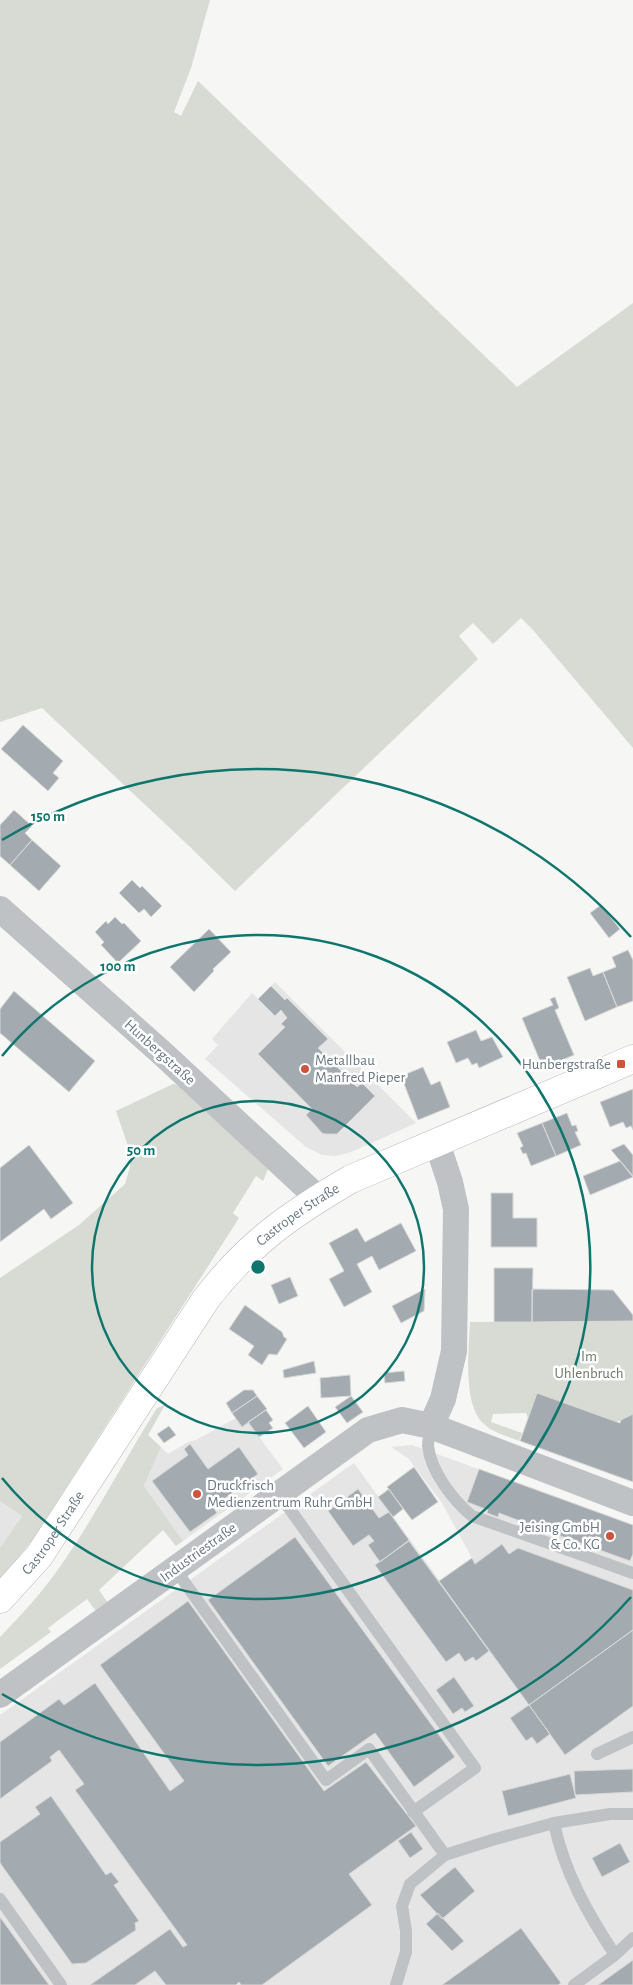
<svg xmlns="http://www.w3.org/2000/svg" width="633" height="1985" font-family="'Alegreya Sans',sans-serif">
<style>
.built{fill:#e4e5e4}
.green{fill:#d7dbd3}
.building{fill:#a4abb0;stroke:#d8d8d6}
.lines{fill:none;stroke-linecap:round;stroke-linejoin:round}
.secondary-casing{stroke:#b1b6b9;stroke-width:29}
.service{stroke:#bec2c5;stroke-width:12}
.minor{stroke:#bec2c5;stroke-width:26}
.secondary{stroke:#fff;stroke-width:28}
.ring{fill:none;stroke:#0f766e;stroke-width:2.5}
.poi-dot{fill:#ce533c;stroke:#fff;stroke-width:2}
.labels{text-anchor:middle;stroke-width:5;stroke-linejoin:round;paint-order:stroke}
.street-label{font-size:15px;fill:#697881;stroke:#fff}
.poi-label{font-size:15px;fill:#697881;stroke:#fff;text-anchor:start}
.park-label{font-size:15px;fill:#6c7967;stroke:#fff}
.centre{fill:#0f766e;stroke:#fff;stroke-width:2.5}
.ring-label{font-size:15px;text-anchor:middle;font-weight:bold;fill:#0f766e;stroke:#fff;stroke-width:5;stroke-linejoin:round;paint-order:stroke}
</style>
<rect width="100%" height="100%" fill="#f6f6f4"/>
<path class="built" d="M275,982l141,141 -67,30 -14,3 -13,-1 -16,-8 -101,-88 13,-14 -6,-6 40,-46 6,6z
M236,1418l12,4 35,47 -100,72 -39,-55 17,-39 7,7 20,-12 8,-2z
M412,1445l221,80v460h-633v-270l354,-252 86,118 32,-23 -30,-55 -34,-45 -17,-11z
M0,1501l22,15 -22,32z"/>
<path class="green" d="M0,0h210l-19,68 -17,44 7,4 17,-35 319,306 116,-84v445l-100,-118 -12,-12 -28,26 -20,-21 -14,13 19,23 -243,232 -47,-46 -146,-137 -42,14z
M173,1084l14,2 81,83 -5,12 -7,-5 -23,37 6,5 -206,321 -33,42v-33l22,-32 -22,-15v-223l79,-53 46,-41 5,-17v-15l-14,-41z
M633,1321v93l-13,7h-7l-76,-28 -9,25 -2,-5 -33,1 -2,8 31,11 -3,8c-11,-5 -26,-8 -35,-17 -22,-20 -15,-74 -14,-102z
M165,1405l-17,30 13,12 -17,39 39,55 -7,5 -13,-16 -64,60 9,13 -12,8 -9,-12 -39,29 3,4 -51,37v-32c20,-21 40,-42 57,-66 37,-52 66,-109 100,-163z"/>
<path class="building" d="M23,725l40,36 -10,12 6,5 -11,13 -47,-42z
M14,810l18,16 -7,7 7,7 -22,25 -10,-9v-31z
M32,840l29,26 -22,25 -29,-26z
M132,880l8,8 2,-2 20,20 -11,11 -7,-8 -5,4 -20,-20z
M601,905l19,24 -11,9 -19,-25z
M115,917l7,7 2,-1 17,18 -23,22 -17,-18 3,-3 -9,-10 11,-11 2,3z
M209,929l22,23 -18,17 1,2 -20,21 -24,-25z
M628,950l5,10v41l-16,6 -14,-35 13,-5 -4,-10z
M590,968l3,8 10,-4 14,35 -32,14 -18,-44z
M271,986l14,14 2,-2 41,41 -10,9 39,39 5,-4 13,13 -38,38h-12l-3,-1 -16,-18 6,-6 -54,-55 27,-27 -4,-3 6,-6 -6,-8 -6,6 -17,-17z
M14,991l81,70 -26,31 -69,-59v-24z
M555,997l4,11 -4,2 19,45 -31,13 -21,-50 31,-13 -3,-6z
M476,1030l5,11 11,-4 11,20 -24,11 -2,-5 -5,2 -4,-7 -12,5 -9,-21z
M423,1067l8,18 9,-4 10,26 -32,13 -17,-44z
M633,1089v41l-2,-4 -5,2 -3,-6 -13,5 -10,-25z
M567,1113l5,13 4,-1 2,6 -3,1 6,13 -25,11 -14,-33z
M542,1123l14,33 -25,10 -5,-13 -3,1 -3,-6 3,-2 -6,-13z
M624,1144l9,11v21l-22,-26z
M29,1145l44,58 -22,16 -7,-10 -44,33v-74z
M620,1161l13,16 -43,18 -7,-19z
M491,1193h22v25h24v29h-46z
M401,1223l15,28 -37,19 -7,-14 -15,8 15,28 -28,15 -15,-28 15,-8 -15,-28 28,-15 8,14z
M494,1268h39l-1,54h-38z
M290,1277l8,19 -19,8 -8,-19z
M425,1289l-1,22 -23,12 -9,-17z
M532,1289l81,1 20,25v6l-101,1z
M245,1305l37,27 2,5 3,2 -10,16 -8,-1 -7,11 -14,-10 6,-9 -25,-17z
M314,1361l2,12 -32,5 -1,-8z
M404,1371l1,10 -20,2 -1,-10z
M350,1375l1,21 -30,2 -1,-20z
M244,1390h9l4,6 -25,17 -6,-10z
M537,1393l83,30 1,-3 12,-6v68l-113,-41z
M257,1396l10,13 -25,18 -10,-14z
M351,1396l12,16 -16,11 -12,-16z
M308,1406l18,26 -22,16 -19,-25z
M266,1410l7,10 -4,3 4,5 -14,9 -11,-15z
M169,1426l7,9 -12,8 -7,-9z
M190,1444l18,25 31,-22 19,27 -45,33 4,6 -27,19 -38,-51 36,-26 -4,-6z
M414,1467l24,35 -26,18 -25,-33z
M479,1469l154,56v29l-3,7 -105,-38 -2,5 -5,-2 2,-5 -21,-8 -1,4 -11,-4 1,-3 -21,-8z
M358,1489l21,29 10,-6 20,28 -29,22 -12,-17 6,-4 -5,-6 -16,11 -25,-35z
M389,1489l14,20 -10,8 -15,-20z
M295,1537l160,220 -41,30 -39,-54 -47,33 -120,-166z
M409,1541l80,110 -13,10 -3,-4 -8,5 -6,-9 -13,9 -71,-97z
M502,1544l7,10 9,-6 115,42v40l-104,75 -90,-124 33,-23 3,6z
M188,1601l136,190 42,-29 50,64 -67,48 23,31 -110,80h-21l-2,-3 -3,3h-70l-11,-14 -20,14h-45l80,-56 13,18 4,-2 -112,-155 9,-6 -25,-34 -9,7 2,4 -52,38v-57l59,-43 5,6 31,-22 75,108 14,-10 -84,-116z
M633,1630v76l-68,49 -36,-50z
M454,1677l20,29 -9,6 -3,-4 -9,6 -17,-24z
M529,1705l21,29 -13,10 -5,-7 -6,4 -16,-23z
M633,1769v23l-58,3 -1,-24z
M570,1774l6,24 -68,18 -6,-25z
M51,1796l55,79 5,-3 8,10 -5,3 25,36 -4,2 1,7 -50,33 -14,1 -72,-101v-21l40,-28 -5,-7z
M411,1832l12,17 -13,9 -12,-17z
M620,1843l10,19 -28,15 -10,-19z
M455,1867l20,24 -33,28 -22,-24z
M438,1913l26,28 -12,10 -26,-27z
M0,1917l49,68h-49z
M521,1928l40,55 -3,2h-116z
M633,1960v25h-35z"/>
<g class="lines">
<g class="secondary-casing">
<g id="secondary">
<path id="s1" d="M0,1599l39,-43 167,-257c43,-56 85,-85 145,-120l282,-120"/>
</g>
</g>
<path class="service" d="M431,1426c-1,6 -3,14 -3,20 3,26 25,54 44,70l161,57
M279,1494l196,274 -62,44
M175,1569l151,211 43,-31 76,106
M597,1754l36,-17
M554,1823c10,49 34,91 61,132
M0,1899l61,86
M396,1985l10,-33v-21l-4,-25 8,-22 35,-29 47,-15 62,-17 56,-9h23
M574,1985l41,-30 18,-17"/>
<path class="minor" d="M0,909l163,145 155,144
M431,1426l12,-27 11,-48 2,-142 -6,-27 -13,-39
M0,1695l368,-265 34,-10 29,6 202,77"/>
<use href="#secondary" class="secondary"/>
</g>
<g class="ring">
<circle cx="258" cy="1267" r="166"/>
<path d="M2 1056A332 332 0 1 1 2 1478"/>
<path d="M631 1597A498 498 0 0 1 2 1694M2 840A498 498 0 0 1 631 937"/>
</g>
<g class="poi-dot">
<rect x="616" y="1059" width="10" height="10" rx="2.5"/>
<circle cx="305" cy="1069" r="5"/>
<circle cx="197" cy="1494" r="5"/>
<circle cx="610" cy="1536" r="5"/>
</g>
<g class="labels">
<g class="street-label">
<text transform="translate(160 1052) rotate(42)" y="5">Hunbergstraße</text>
<text dy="5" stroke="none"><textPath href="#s1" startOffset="490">Castroper Straße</textPath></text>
<text dy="5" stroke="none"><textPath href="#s1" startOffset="85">Castroper Straße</textPath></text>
<text transform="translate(198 1552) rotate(-36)" y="5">Industriestraße</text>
</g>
<g class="poi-label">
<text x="315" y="1065">Metallbau<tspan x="315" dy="17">Manfred Pieper</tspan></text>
<text x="611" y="1069" text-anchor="end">Hunbergstraße</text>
<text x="207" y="1490">Druckfrisch<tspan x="207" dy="17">Medienzentrum Ruhr GmbH</tspan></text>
<text x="600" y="1532" text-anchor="end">Jeising GmbH<tspan x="600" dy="17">&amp; Co. KG</tspan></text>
</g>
<g class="park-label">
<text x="589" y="1361">Im<tspan x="589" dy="17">Uhlenbruch</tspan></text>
</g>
</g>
<circle cx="258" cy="1267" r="8" class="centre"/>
<g class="ring-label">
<text x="48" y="821">150 m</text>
<text x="118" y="971">100 m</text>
<text x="141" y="1155">50 m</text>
</g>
</svg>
